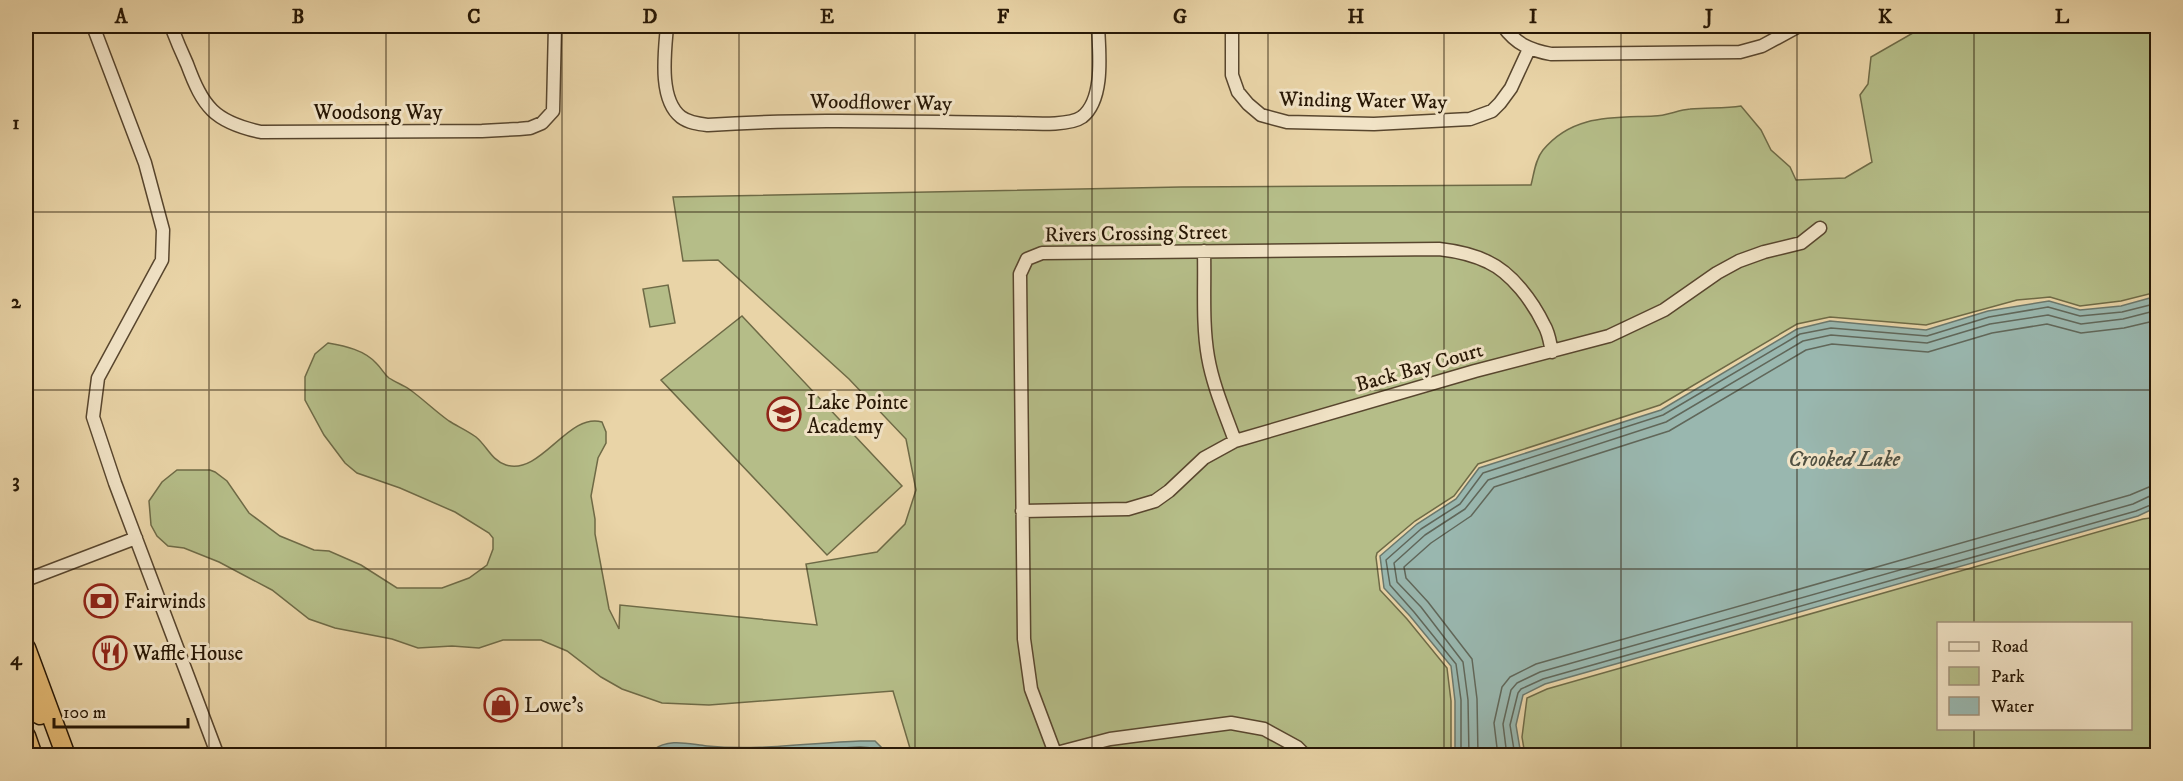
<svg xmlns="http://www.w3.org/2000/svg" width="2183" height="781" font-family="'IM FELL DW Pica',serif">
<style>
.green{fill:#b5bd88;stroke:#6e6a46;stroke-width:1.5;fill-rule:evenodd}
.water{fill:#99b7af;stroke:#6b776b;stroke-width:1.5}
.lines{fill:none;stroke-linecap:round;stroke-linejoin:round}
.shore{stroke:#60675a;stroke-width:1.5}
.minor-casing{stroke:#58462e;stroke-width:15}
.highway-casing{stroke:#271705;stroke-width:21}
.minor{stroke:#f1e3c6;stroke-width:12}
.highway{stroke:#e4ba74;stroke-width:18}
.grid{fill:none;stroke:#271705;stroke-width:1.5;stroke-opacity:0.55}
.labels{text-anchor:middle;stroke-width:6;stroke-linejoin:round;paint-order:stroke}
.street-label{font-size:21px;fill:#271705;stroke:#f1e3c6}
.poi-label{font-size:21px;fill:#271705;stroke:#f1e3c6;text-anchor:start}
.water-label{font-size:22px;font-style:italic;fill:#4f4f40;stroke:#f1e3c6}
.neatline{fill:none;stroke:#271705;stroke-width:2}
.grid-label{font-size:20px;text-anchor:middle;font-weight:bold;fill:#271705}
</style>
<rect width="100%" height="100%" fill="#e9d4a7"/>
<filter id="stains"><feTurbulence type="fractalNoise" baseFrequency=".00333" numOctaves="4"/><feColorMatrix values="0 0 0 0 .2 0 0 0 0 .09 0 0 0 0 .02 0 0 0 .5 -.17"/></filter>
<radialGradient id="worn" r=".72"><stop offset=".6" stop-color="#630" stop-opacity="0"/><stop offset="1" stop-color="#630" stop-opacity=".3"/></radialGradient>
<path class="green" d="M1925,26h232v266l-36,9 -41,5 -30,-9 -33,3 -91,25 -96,-8 -33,7 -137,81 -182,59 -24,32 -39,25 -38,32 -1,4 4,33 27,29 40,49 4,33v54h-539l-19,-64 -184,14 -47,-2 -40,-14 -21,-12 -34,-26 -26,-11h-38l-24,8 -27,-2 -34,2 -26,-9 -57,-11 -26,-9 -37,-29 -53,-28 -35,-14 -16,-2 -11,-10 -6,-11 -2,-24 13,-19 15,-12h33l5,2 12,9 22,32 31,23 34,14 15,1 32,14 36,23h45l27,-10 18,-13 6,-16v-11l-4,-5 -34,-21 -55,-24 -43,-15 -12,-10 -21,-28 -19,-35v-23l10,-23 13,-11c17,3 37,7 49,21 5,5 7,10 12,14 6,4 14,7 20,11 14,10 26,22 40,32 8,5 19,10 27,16 11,9 15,23 30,28 35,11 62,-53 96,-43l4,10v11l-8,15 -7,38 4,23v15l14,75 10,20 1,-24 197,20 -11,-61 71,-12 28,-28 11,-34 -10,-51 -57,-60 -131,-119 -35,1 -10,-64 508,-10 350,-2c3,-11 4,-25 12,-35 30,-36 69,-32 111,-34 12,0 24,-6 36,-7 17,-2 34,0 51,-3l20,24 10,20 19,17 6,13 49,-2 27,-16 -12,-67 8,-11 3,-27z
M668,285l7,38 -25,4 -7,-38z
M742,316l160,170 -75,69 -166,-175z
M2157,517v238h-632l-3,-18 5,-39 20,-9 596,-170zM1938,624h192v104h-192z"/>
<path class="water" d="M2157,296v211l-19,9 -593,168 -22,11 -7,30 5,30h-66v-54l-4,-35 -41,-50 -26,-28 -4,-32 37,-32 39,-25 23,-31 182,-58 136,-81 33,-8 96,9 62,-19 61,-10 31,9 41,-4z
M860,741h15l11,11 1,3 -233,1 -1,-6c16,-12 35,-6 54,-4 51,5 102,-3 153,-5z"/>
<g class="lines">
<path class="shore" d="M660,756l1,-4 4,-3 73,5 122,-7 13,1 8,8
M1461,756v-56l-5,-36 -42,-52 -24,-27 -4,-25 35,-31 39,-25 23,-31 180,-58 137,-81 31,-6 96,8 62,-19 59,-10 32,9 42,-4 36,-9
M1469,756l-1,-56 -5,-38 -42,-55 -24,-25 -3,-19 31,-28 40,-26 23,-29 178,-58 137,-81 28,-6 96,8 63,-19 58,-9 33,9 42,-5 35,-9
M1478,756l-1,-57 -5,-40 -44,-57 -22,-24 -2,-11 27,-24 40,-27 23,-29 175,-56 137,-81 26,-6 96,8 64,-19 55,-9 34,9 43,-5 34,-8
M1498,756l-4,-33 8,-36 8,-10 26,-13 594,-169 19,-8 9,-1
M1507,756l-4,-32 8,-34 6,-7 23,-11 593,-168 17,-8 8,-1
M1515,756l-5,-31 8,-32 3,-4 22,-10 593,-168 22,-9"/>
<g class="minor-casing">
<path id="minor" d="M93,26l52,137 18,67 -1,30 -64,118 -5,39 22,66 103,273
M171,26c5,13 10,25 16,38 16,43 27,58 74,68l221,-1 37,-2 11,-1 12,-5 11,-12 2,-85
M667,26c-2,25 -9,73 14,91 8,6 18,7 27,8 101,-7 201,-3 302,-2 17,0 58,4 72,-6 23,-18 17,-66 16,-91
M1232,26v49l6,17 10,12 13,11 26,7 87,2 96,-5 22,-8 8,-8 11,-15 18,-39
M1503,26c13,18 27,24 48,28l189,-2 22,-6 37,-20
M1204,251c1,35 -2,72 4,106 5,29 17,56 27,84
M1022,511l106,-2 27,-8 14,-10 35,-33 31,-17 240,-70 134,-35 55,-26 53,-37 22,-12 25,-9 37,-9 19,-15
M26,580l110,-42
M1055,753l-24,-64 -7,-50 -4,-365 7,-15 15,-6 397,-4c17,2 33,5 49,13 24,11 45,40 56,63 5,8 6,18 8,27
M1049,755l61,-16 121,-16 33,6 33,18 9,9"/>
</g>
<g class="highway-casing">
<path id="highway" d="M26,648l40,108
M26,686l14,29
M26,736l7,20"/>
</g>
<use href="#minor" class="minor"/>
<use href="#highway" class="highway"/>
</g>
<path class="grid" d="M209,26v730M386,26v730M562,26v730M739,26v730M915,26v730M1092,26v730M1268,26v730M1444,26v730M1621,26v730M1797,26v730M1974,26v598M26,212h2132M26,390h2132M26,569h2132M1974,728v28"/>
<defs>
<g id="school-ring" transform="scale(1.725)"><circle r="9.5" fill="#f1e3c6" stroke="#8f2418" stroke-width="1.5"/><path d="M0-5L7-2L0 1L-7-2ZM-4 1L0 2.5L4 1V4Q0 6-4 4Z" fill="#8f2418"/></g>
<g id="bank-ring" transform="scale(1.725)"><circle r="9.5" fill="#f1e3c6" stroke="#8f2418" stroke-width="1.5"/><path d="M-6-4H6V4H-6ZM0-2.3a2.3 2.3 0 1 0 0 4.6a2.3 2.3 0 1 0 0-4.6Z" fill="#8f2418"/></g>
<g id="restaurant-ring" transform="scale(1.725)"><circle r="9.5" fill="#f1e3c6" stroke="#8f2418" stroke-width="1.5"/><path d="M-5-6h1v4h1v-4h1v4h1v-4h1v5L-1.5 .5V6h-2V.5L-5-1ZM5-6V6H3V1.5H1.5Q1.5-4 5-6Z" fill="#8f2418"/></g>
<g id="shop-ring" transform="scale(1.725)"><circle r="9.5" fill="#f1e3c6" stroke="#8f2418" stroke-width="1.5"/><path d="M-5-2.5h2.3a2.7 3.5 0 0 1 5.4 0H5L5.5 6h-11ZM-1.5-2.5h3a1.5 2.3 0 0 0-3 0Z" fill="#8f2418"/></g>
</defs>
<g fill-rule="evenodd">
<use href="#school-ring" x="784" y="414"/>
<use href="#bank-ring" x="101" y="601"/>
<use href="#restaurant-ring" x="110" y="653"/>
<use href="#shop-ring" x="501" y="705"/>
</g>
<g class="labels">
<g class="street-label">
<text transform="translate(1363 100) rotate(1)" y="7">Winding Water Way</text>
<text transform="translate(881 102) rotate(1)" y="7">Woodflower Way</text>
<text x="378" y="119">Woodsong Way</text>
<text transform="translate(1136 233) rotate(-1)" y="7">Rivers Crossing Street</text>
<text transform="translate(1419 367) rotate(-16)" y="7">Back Bay Court</text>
</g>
<g class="poi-label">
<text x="807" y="409">Lake Pointe<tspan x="807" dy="24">Academy</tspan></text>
<text x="124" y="608">Fairwinds</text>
<text x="133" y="660">Waffle House</text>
<text x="524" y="712">Lowe's</text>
</g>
<g class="water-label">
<text x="1844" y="466">Crooked Lake</text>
</g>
</g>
<rect width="2183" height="781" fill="none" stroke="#e9d4a7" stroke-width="66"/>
<rect x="1937" y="622" width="195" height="108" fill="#f1e3c6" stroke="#a09179" stroke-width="1.5"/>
<rect x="1949" y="642" width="30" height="9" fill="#f1e3c6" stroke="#a09179" stroke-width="1.5"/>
<text x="1991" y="652" font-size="18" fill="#271705">Road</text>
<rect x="1949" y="667" width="30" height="18" fill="#b5bd88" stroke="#a09179" stroke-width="1.5"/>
<text x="1991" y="682" font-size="18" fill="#271705">Park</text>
<rect x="1949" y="697" width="30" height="18" fill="#99b7af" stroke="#a09179" stroke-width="1.5"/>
<text x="1991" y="712" font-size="18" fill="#271705">Water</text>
<path d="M54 718v9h134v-9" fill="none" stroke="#271705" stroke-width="3"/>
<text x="63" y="718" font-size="18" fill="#271705" stroke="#f1e3c6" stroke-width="4.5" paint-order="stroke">100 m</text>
<rect x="33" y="33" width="2117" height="715" class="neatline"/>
<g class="grid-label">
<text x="121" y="23">A</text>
<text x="298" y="23">B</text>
<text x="474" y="23">C</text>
<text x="650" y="23">D</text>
<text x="827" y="23">E</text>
<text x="1003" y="23">F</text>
<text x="1180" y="23">G</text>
<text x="1356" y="23">H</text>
<text x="1533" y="23">I</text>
<text x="1709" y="23">J</text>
<text x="1885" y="23">K</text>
<text x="2062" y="23">L</text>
<text x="16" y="129">1</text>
<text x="16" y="308">2</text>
<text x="16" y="487">3</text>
<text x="16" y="665">4</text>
</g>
<rect width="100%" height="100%" filter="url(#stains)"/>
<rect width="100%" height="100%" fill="url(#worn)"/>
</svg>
